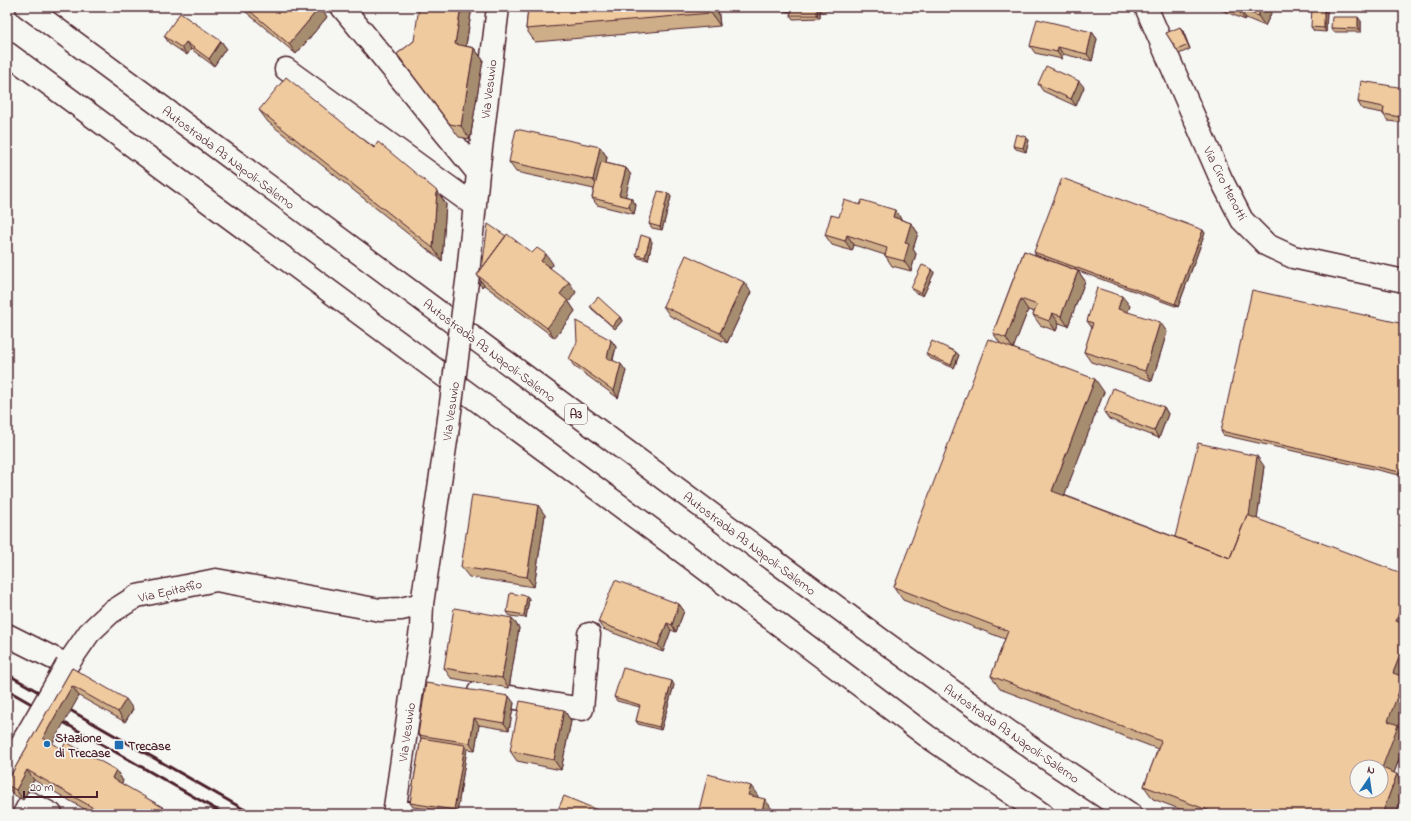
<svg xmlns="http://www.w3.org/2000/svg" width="1411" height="821" font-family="'Indie Flower',sans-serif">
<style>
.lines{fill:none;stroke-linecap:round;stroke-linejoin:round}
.minor-casing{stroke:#4a1f2b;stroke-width:25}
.highway-casing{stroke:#4a1f2b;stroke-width:25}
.minor{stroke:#f6f6f2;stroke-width:22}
.highway{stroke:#f6f6f2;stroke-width:22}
.rail{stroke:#4a1f2b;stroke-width:3}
.minor-bridge-casing{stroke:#4a1f2b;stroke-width:25;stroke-linecap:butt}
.minor-bridge{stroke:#f6f6f2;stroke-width:22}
.wall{fill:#ceae89;stroke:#4a1f2b}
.shaded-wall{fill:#a78d6f;stroke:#4a1f2b}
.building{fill:#efca9f;stroke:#4a1f2b;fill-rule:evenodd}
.poi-dot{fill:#1f6fb2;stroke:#f6f6f2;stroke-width:1.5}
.labels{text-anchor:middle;stroke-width:3.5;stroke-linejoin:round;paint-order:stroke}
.shield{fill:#f6f6f2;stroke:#7e6067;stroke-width:1}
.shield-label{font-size:12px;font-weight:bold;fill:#4a1f2b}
.street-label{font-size:13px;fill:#4a1f2b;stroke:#f6f6f2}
.poi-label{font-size:13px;font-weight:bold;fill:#4a1f2b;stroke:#f6f6f2;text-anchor:start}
</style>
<rect width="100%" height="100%" fill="#f6f6f2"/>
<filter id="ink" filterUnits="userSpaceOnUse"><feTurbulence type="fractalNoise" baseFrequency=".025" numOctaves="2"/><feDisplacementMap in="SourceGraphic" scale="8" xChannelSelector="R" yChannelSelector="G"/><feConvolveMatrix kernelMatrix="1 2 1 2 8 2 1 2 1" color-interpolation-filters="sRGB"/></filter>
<g filter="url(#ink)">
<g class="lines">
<g class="minor-casing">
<path id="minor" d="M342,7l136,166
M1146,7l75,172 21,41 25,25 26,12 111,24
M286,69l189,137
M468,274l10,-101 20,-166
M7,635l60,30 22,-32 21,-20 27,-17 79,-16 164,30 21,-1 21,-5
M479,692l103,17 7,-75
M7,772l18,-34
M395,810l21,4
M24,814l6,-11 21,11
M394,814l27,-185 1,-25 25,-170"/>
</g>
<g class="highway-casing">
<path id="highway" d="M27,7l853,632 160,115 90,60
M7,53l681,503 239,180 115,78"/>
</g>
<use href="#minor" class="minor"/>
<use href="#highway" class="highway"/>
<path class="rail" d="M7,674l245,140
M7,690l217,124"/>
<g class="minor-bridge-casing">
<path id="minor-bridge" d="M447,434l21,-160
M25,738l42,-73"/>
</g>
<use href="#minor-bridge" class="minor-bridge"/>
</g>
<path class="wall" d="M240,7h80l7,10 -31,37z
M472,7l-6,39 8,2 9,12 -13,79 -11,-2 -53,-70 -9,-13 17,-13z
M528,7h190l2,19 -185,16 -9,-13z
M775,7h16l-2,5 -12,-2z
M793,7h42l-13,5 -2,-4v10l-27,1 -3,-4z
M1216,7h58l-9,19 -19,-8 -1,2 -28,-12z
M1327,11l-1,21 -12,-1 -3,-4z
M1361,21v11h-27l-3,-4z
M1183,31l7,18 -11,5 -13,-21z
M1092,32l5,7 -5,22 -29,-7 -1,5 -27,-6 -5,-7z
M164,36l57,5 5,7 -12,18 -23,-17 -4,6 -18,-12z
M1038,84l46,3 -8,19 -33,-15z
M1404,88v35l-16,-2 -5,-7v-1l-21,-4 -4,-7z
M259,110l115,38 72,56 -4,57 -174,-139z
M1029,140l-3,12 -10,-3 -3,-3z
M600,147l7,10 -1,6 20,5 5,7 -6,21 6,2 5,7 -2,9 -37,-9 -5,-7 2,-9 -78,-17 -7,-10z
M668,193l3,4 -9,33 -10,-2 -3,-4z
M839,217l63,3 9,3 7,10 -5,16 3,5 -5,17 -19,-5 -7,-11 -31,-10 -2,6 -20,-6 -7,-10z
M1205,233l-27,74 -141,-51 -3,-4z
M506,236l26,17 21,11 -3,4 26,24 -7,10 6,9 -20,27 -71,-53 -2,2 -2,-8 -3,-4z
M652,242l-4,18 -9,-2 -3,-3z
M1024,251l54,20 7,10 -17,45 -9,-3 -3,8 -16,-6 -7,-10 1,-3 -6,-2 -15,38 91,44 -40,103 111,42 89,-71 -7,53 147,215v12l-10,27 10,11v9l-8,21h-203l-40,-15 -9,-13 14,-37 -158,-60 -9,-13 14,-37 -102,-39 -9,-13 106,-244 -7,-10z
M932,269l2,4 -11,23 -9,-4 -3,-4z
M751,292l-24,51 -57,-27 -7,-10z
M590,306l30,11 2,4 -7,8 -23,-20z
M1130,306l-3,6 40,20 -15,49 -61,-19 -7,-10 8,-24 -5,-7z
M1404,324v152l-181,-41 -2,-4z
M611,340l5,7 -3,13 13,11 -8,27 -44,-32 -5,-7z
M926,354l33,1 -5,13 -25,-10z
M1164,407l4,7 -9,24 -50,-19 -5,-7z
M545,515l-11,72 -65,-10 -8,-10z
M527,596l2,3 -3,19 -16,-2 -3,-4z
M679,604l5,7 -8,21 -5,-2 -8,22 -60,-23 -5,-7z
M512,618l7,10 -10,60 -58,-10 -7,-10z
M72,668l61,41 -8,13 -46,-26 -27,47 10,6 54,21 7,11 -2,3 43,24 5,6h-76l-59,-34 -11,20 -10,-6 -6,-8v-4z
M674,685l-13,45 -23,-6 -2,-3 4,-14 -23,-6 -3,-4z
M514,703l-5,27 -30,-5 -4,25 -8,-1 -10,64 -44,-6 -3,-4 11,-65 -3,-3z
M564,710l7,11 -10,49 -44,-9 -7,-10z"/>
<path class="shaded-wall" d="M320,7l7,10 -31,37 -7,-10z
M461,7h11l-8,50 -9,-13z
M710,7h8l2,19 -9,-13z
M787,7h4l-2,5 -2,-3z
M817,7h3v11l-3,-3z
M1262,7h12l-9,19 -7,-10z
M1239,8l7,10 -1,2 -7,-10z
M1324,8l3,3 -1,21 -2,-4z
M1358,17l3,4v11l-3,-3z
M1180,27l3,4 7,18 -2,-4z
M1092,32l5,7 -5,22 -5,-7z
M221,41l5,7 -12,18 -5,-7z
M186,42l5,7 -4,6 -5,-7z
M1058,47l5,7 -1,5 -5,-7z
M474,48l9,12 -13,79 -9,-13z
M1079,81l5,6 -8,19 -5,-7z
M1402,107l2,3v12l-4,-5z
M1026,137l3,3 -3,12 -3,-4z
M600,147l7,10 -7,33 -7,-10z
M626,168l5,7 -7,27 -5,-7z
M437,191l9,13 -4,57 -9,-13z
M668,193l3,4 -9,33 -2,-3z
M631,198l5,7 -2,9 -5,-7z
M895,210l7,10 -9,-3z
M911,223l7,10 -5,16 3,5 -5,17 -7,-10 1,-18z
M1203,230l2,3 -27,74 -3,-3z
M847,235l7,10 -2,6 -7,-10z
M650,238l2,4 -4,18 -3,-3z
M546,254l7,10 -5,7 -7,-10z
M932,269l2,4 -11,23 -2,-3z
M1078,271l7,10 -17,45 -7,-10z
M481,281l3,4 -2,2 -3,-3z
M569,282l7,10 -7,10 6,9 -20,27 -8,-10 13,-34z
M744,282l7,10 -24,51 -7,-10z
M1122,296l8,10 -5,13 -7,-10z
M1021,299l7,11 -15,39 -7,-11z
M1052,313l7,10 -3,8 -7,-10z
M620,317l2,4 -7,8 -3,-3z
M1160,322l7,10 -15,49 -7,-10z
M611,340l5,7 -5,18 -4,-7z
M956,352l3,3 -5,13 -3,-3z
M621,364l5,7 -8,27 -4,-7z
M1095,379l9,13 -43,112 -9,-13z
M1164,407l4,7 -9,24 -5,-7z
M1257,456l7,10 -8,62 -17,43z
M538,505l7,10 -11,72 -7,-10z
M527,596l2,3 -3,19 -2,-3z
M1404,598v35l-8,-12z
M679,604l5,7 -8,21 -4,-7z
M512,618l7,10 -10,60 -7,-10z
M667,623l4,7 -8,22 -5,-7z
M1404,645v70l-5,12 5,7v12l-13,35 -9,-13 11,-95z
M672,681l2,4 -13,45 -2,-3z
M72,686l7,10 -29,52 -7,-10z
M509,696l5,7 -5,27 -5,-7z
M126,699l7,10 -8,13 -7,-10z
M564,710l7,11 -10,49 -7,-10z
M474,718l5,7 -4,25 -5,-7z
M465,745l2,4 -10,64 -3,-3z
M27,770l7,10 -11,20 -7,-10z
M116,770l7,11 -4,7 -7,-10z
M1397,774l7,10v9l-8,21h-14z
M751,786l7,10 -2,9 -8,-10z
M765,799l7,10 -1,5h-10z
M164,808l5,6h-8z"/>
<path class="building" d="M245,7h75l-31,37z
M419,7h42l-6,37 19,4 -13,78 -11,-2 -53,-70 17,-13z
M528,7h182l1,6 -185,16z
M779,7h8v2z
M793,7h24v8h-27z
M1231,7h31l-4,9 -19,-8 -1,2z
M1312,7l12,1v20l-13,-1z
M180,13l41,28 -12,18 -23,-17 -4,6 -18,-12z
M1332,17h26v12l-27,-1z
M1037,19l55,13 -5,22 -29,-7 -1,5 -27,-6z
M1180,27l8,18 -11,5 -11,-17z
M1046,66l33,15 -8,18 -33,-15z
M286,77l88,71 4,-6 59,49 -4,57 -174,-138z
M1361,81l43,7v19h-2l-2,10 -17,-3 1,-7 -26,-5z
M516,129l84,18 -7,33 -84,-18z
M1016,134l10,3 -3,11 -10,-2z
M601,162l25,6 -7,27 12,3 -2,9 -37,-9z
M1062,178l141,52 -28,74 -141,-52z
M658,191l10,2 -8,34 -11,-3z
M844,200l16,5 2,-5 33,10 -2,7 18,6 -6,20 4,1 -5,17 -19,-5 2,-8 -40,-13 -2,6 -20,-6 6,-20 8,2z
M488,224l18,12 -24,32z
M507,234l25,19 5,-5 9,6 -5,7 28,21 -9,12 8,7 -21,27 -70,-53z
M641,235l9,3 -5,19 -9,-2z
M1024,251l54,20 -17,45 -9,-3 -3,8 -16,-6 4,-10 -16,-6 -15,39 -13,-5z
M686,255l58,27 -24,51 -57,-27z
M922,265l10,4 -11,24 -10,-5z
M1097,288l25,8 -4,13 42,13 -15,49 -61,-19 9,-29 -6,-2z
M1252,290l152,34v149l-183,-42z
M598,297l22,20 -8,9 -22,-20z
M576,321l35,19 -4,18 14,6 -7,27 -45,-32 8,-17z
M988,339l107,40 -43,112 178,67 17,-43 157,59v24l-8,23 8,3v21l-11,28 11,4v1l-16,43 10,4 -16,43 15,6 -15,40h-164l-74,-28 17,-45 -170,-65 17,-45 -114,-44zM1357,767h24v24h-24z
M932,341l24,11 -5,13 -25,-11z
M1113,388l51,19 -10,24 -50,-19z
M1198,443l59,13 -8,60 -2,-1 -17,43 -55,-21z
M472,495l66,10 -11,72 -66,-10z
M615,580l64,24 -7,21 -5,-2 -9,22 -60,-23z
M510,593l17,3 -3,19 -17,-3z
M454,608l58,10 -10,60 -58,-10z
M72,668l54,31 -8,13 -46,-26 -29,52 19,11 4,-7 50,28 -4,8 52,30 -3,6h-57l-77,-44 -11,20 -9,-5v-3z
M623,668l49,13 -13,46 -23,-6 4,-16 -26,-8z
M426,683l83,13 -5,27 -30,-5 -4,25 -52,-8z
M520,701l44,9 -10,50 -44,-9z
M421,738l44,7 -11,65 -44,-7z
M708,774l43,12 -3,9 17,4 -4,15h-63z
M564,796l43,18h-51z"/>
</g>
<g class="poi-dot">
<circle cx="47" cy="744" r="4"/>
<rect x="114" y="740" width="10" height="10" rx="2"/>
</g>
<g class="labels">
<rect class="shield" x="565" y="404" width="22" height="20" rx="3"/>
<g class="shield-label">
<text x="576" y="418">A3</text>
</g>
<g class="street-label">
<text transform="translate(488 89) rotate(-83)" y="5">Via Vesuvio</text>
<text transform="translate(229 157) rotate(37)" y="5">Autostrada A3 Napoli-Salerno</text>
<text transform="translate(1226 183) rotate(63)" y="5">Via Ciro Menotti</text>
<text transform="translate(490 350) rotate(37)" y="5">Autostrada A3 Napoli-Salerno</text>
<text transform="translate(450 411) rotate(-82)" y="5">Via Vesuvio</text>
<text transform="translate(750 543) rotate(37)" y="5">Autostrada A3 Napoli-Salerno</text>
<text transform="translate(170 590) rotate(-13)" y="5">Via Epitaffio</text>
<text transform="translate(406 732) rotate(-82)" y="5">Via Vesuvio</text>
<text transform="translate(1012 733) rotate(35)" y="5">Autostrada A3 Napoli-Salerno</text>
</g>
<g class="poi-label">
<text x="55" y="742">Stazione<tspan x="55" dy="15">di Trecase</tspan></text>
<text x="128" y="750">Trecase</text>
</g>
</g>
<rect width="1411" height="821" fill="none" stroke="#f6f6f2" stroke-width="24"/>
<rect x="12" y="12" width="1387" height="797" fill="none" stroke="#4a1f2b" stroke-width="1.5" filter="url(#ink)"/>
<g transform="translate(1369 779) rotate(13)"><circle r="19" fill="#f6f6f2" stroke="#b1a0a2"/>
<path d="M0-3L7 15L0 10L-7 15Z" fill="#1f6fb2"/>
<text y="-6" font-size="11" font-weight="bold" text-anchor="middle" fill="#4a1f2b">N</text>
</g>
<path d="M24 791v6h73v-6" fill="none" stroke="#4a1f2b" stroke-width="2"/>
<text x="30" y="791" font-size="12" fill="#4a1f2b" stroke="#f6f6f2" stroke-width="3" paint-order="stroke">20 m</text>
</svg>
